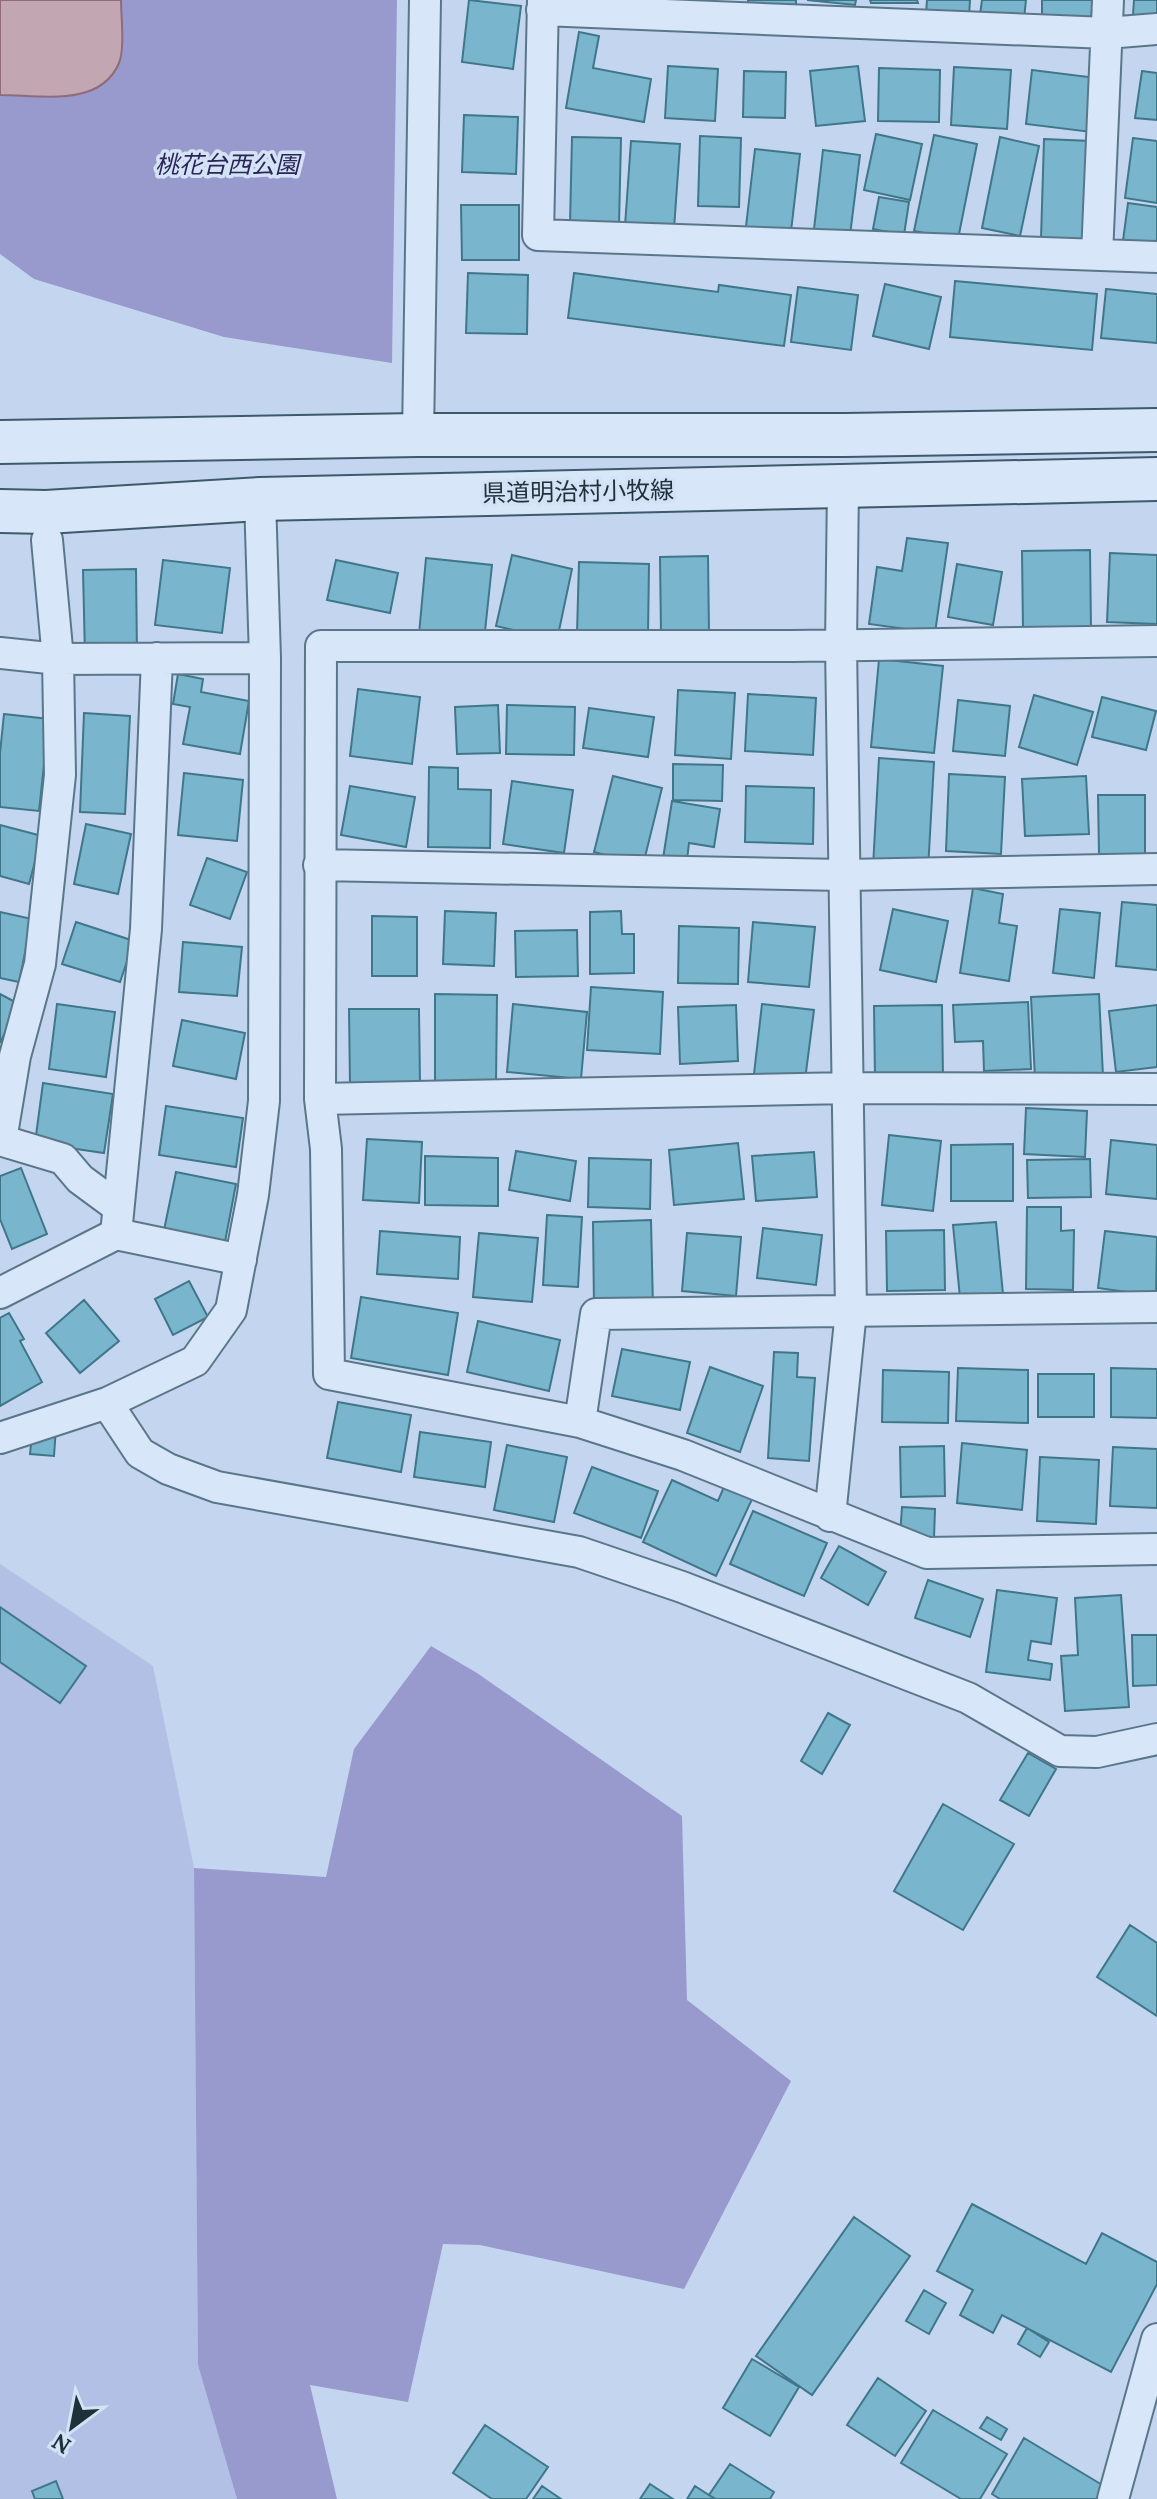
<svg xmlns="http://www.w3.org/2000/svg" width="1157" height="2499" font-family="Lora,'Noto Sans JP',serif">
<style>
.farmland{fill:#b1c0e4}
.green{fill:#9899cd}
.water{fill:#c2a6b2;stroke:#906c7a;stroke-width:2}
.building{fill:#79b6cd;stroke:#407689;stroke-width:2}
.lines{fill:none;stroke-linecap:round;stroke-linejoin:round}
.minor-casing{stroke:#5a7789;stroke-width:34}
.secondary-casing{stroke:#3d5a6b;stroke-width:46}
.minor{stroke:#d7e6f9;stroke-width:30}
.secondary{stroke:#d7e6f9;stroke-width:42}
.labels{text-anchor:middle;stroke-width:7;stroke-linejoin:round;paint-order:stroke}
.park-label{font-size:24px;font-style:italic;fill:#2a2556;stroke:#d4e2f6}
.street-label{font-size:24px;fill:#1e3039;stroke:#d4e2f6}
</style>
<rect width="100%" height="100%" fill="#c4d6ef"/>
<path class="farmland" d="M0,1564l153,102 41,202 4,497 39,134h-237z"/>
<path class="green" d="M0,0h397l-5,363 -168,-26 -190,-58 -34,-25z
M431,1646l46,27 205,143 5,184 104,81 -107,208 -204,-44 -37,-1 -35,158 -98,-17 27,114h-100l-39,-134 -4,-497 132,9 28,-128z"/>
<path class="water" d="M0,0h121c0,16 4,49 -2,63 -19,45 -79,32 -119,32z"/>
<path class="building" d="M469,0l52,6 -8,63 -51,-7z
M748,0h48v7l-48,-3z
M807,0h49l-1,5z
M870,0h47l1,3h-47z
M927,0h43l-1,16 -43,-2z
M982,0h44l-3,28 -44,-6z
M1042,0h51v22l-51,-1z
M1134,0h23v16l-24,-1z
M579,32l20,4 -6,32 58,11 -7,43 -78,-14z
M668,66l50,3 -3,52 -50,-3z
M858,66l7,55 -49,5 -6,-55z
M954,67l57,3 -4,59 -56,-4z
M879,68l61,2 -1,52 -61,-1z
M1032,70l65,8 -6,54 -65,-8z
M744,71l42,1 -1,46 -42,-1z
M1142,71l15,2v47l-22,-2z
M464,115l54,2 -2,57 -54,-2z
M876,134l46,10 -12,56 -46,-10z
M934,135l43,9 -19,95 -44,-8z
M700,136l41,2 -2,69 -41,-1z
M572,137l49,1 -2,87 -49,-1z
M1000,137l39,9 -19,90 -38,-8z
M1133,138l24,3v62l-32,-5z
M1044,139l47,2 -3,99 -47,-1z
M631,141l49,3 -6,85 -49,-3z
M755,149l45,5 -10,86 -45,-5z
M823,150l37,5 -11,88 -36,-5z
M879,197l30,5 -5,33 -31,-6z
M1128,203l29,4v45l-35,-4z
M461,205h58v55h-57z
M468,273l60,2 -1,59 -61,-1z
M574,273l144,19 1,-7 72,10 -7,51 -216,-28z
M955,281l142,13 -5,56 -142,-13z
M885,284l56,13 -12,52 -56,-13z
M798,287l60,8 -7,55 -60,-8z
M1106,289l51,5v49l-56,-5z
M907,538l41,5 -13,90 -66,-9 8,-57 25,4z
M1090,550l1,80h-68l-1,-79z
M1110,553l47,2v69l-50,-2z
M512,555l60,14 -15,71 -61,-14z
M708,556l1,78h-48l-1,-77z
M426,558l66,7 -8,76 -65,-7z
M163,560l67,8 -8,65 -67,-8z
M336,560l62,13 -8,40 -63,-13z
M579,562l70,2 -1,71 -71,-2z
M957,564l45,8 -9,53 -45,-8z
M136,569l1,86 -52,1 -2,-86z
M879,659l64,7 -9,87 -63,-6z
M178,674l25,5 -2,13 48,9 -9,53 -57,-10 7,-37 -17,-3z
M358,689l62,8 -8,67 -62,-8z
M678,690l57,3 -4,66 -56,-4z
M748,694l68,4 -3,57 -68,-4z
M1034,695l59,17 -16,53 -58,-18z
M1102,697l54,14 -10,39 -54,-13z
M958,700l52,6 -5,50 -52,-5z
M498,705l2,48 -43,1 -2,-47z
M507,705l68,2 -1,48 -68,-1z
M589,708l65,9 -6,40 -65,-9z
M84,713l46,3 -5,98 -45,-2z
M4,714l45,5 -10,92 -39,-4v-54z
M879,758l55,4 -6,108 -55,-3z
M673,764l50,1 -1,36 -49,-1z
M429,767l29,1v21l33,1 -1,58 -62,-1z
M184,773l59,7 -6,61 -59,-6z
M949,774l56,3 -4,77 -55,-3z
M613,776l49,12 -19,77 -49,-13z
M1086,776l3,58 -64,2 -3,-57z
M512,781l61,9 -9,63 -61,-9z
M350,786l65,11 -9,50 -65,-12z
M746,786l68,2 -1,56 -68,-2z
M1098,795h47v59h-46z
M672,801l48,8 -6,38 -25,-4 -3,26 -24,-4z
M86,824l45,10 -13,60 -44,-10z
M0,825l42,11 -13,48 -29,-8z
M207,858l40,14 -17,47 -40,-14z
M973,888l30,6 -4,29 18,3 -8,55 -49,-8z
M1122,902l35,3v65l-41,-4z
M893,909l55,12 -12,61 -56,-12z
M1060,909l40,4 -6,65 -41,-5z
M445,911l51,2 -2,53 -51,-2z
M621,911l1,23h12v39l-44,1v-62z
M0,912l32,7 -13,63 -19,-4z
M372,916l45,1v59h-45z
M76,922l58,19 -14,41 -58,-18z
M753,922l62,5 -6,60 -61,-5z
M679,926l60,2 -1,56 -60,-1z
M577,930l1,46 -62,1 -1,-46z
M183,942l59,5 -5,49 -58,-4z
M591,987l72,5 -3,62 -73,-4z
M0,994l19,10 -19,39z
M435,994l62,1 -1,89 -61,-1z
M1099,994l4,82 -68,3 -4,-82z
M1028,1002l3,67 -47,2 -1,-30 -28,1 -2,-37z
M57,1004l58,8 -9,65 -57,-8z
M513,1004l74,8 -6,67 -74,-7z
M762,1004l52,6 -9,70 -51,-6z
M736,1005l2,56 -58,3 -2,-57z
M942,1005l1,73 -68,1 -1,-73z
M1157,1005v62l-41,5 -7,-61z
M349,1009h70l1,76h-70z
M182,1020l63,13 -9,46 -63,-13z
M43,1083l70,11 -9,59 -69,-10z
M166,1106l77,12 -7,49 -77,-12z
M1026,1108l61,3 -2,46 -61,-3z
M889,1135l52,6 -8,70 -51,-6z
M367,1139l55,3 -3,61 -56,-3z
M1111,1140l46,5v54l-51,-5z
M738,1143l6,56 -70,6 -5,-55z
M1013,1144v57h-62v-56z
M516,1151l60,10 -6,40 -61,-11z
M814,1152l3,45 -61,4 -4,-45z
M425,1156l73,2v48l-73,-1z
M589,1158l62,2 -1,49 -62,-2z
M1090,1159l1,38 -63,1 -1,-38z
M21,1168l26,66 -35,15 -12,-30v-43z
M176,1172l60,12 -12,63 -61,-12z
M1027,1207h34v24l13,-1 -1,60 -47,-1z
M547,1215l35,2 -4,70 -35,-2z
M651,1220l2,87 -59,1 -1,-86z
M996,1222l7,72 -43,4 -7,-73z
M763,1228l59,7 -6,50 -59,-7z
M944,1230l1,60 -58,1 -1,-60z
M380,1231l80,6 -2,42 -81,-5z
M1105,1231l52,6 -1,59 -58,-8z
M479,1233l59,5 -6,64 -59,-5z
M687,1233l54,4 -5,59 -54,-5z
M189,1281l19,36 -35,18 -18,-36z
M361,1297l97,16 -10,62 -97,-17z
M84,1300l35,41 -39,32 -34,-40z
M9,1313l15,26 -4,2 22,41 -42,24v-88z
M478,1321l82,19 -11,51 -82,-19z
M622,1349l68,13 -10,48 -68,-14z
M774,1352l24,1 -1,24 18,1 -6,83 -41,-3z
M710,1367l53,19 -23,66 -53,-19z
M958,1368l70,2v53l-72,-2z
M1111,1368l46,1v49l-46,-1z
M883,1370l66,2 -1,51 -66,-1z
M1038,1374h56v43h-56z
M338,1402l73,13 -10,57 -74,-14z
M33,1425l23,2 -2,29 -24,-2z
M420,1432l71,10 -6,45 -71,-10z
M962,1443l65,7 -5,60 -65,-7z
M507,1445l60,12 -13,65 -60,-12z
M944,1446l1,50 -44,1 -1,-50z
M1113,1447l44,2v59l-47,-2z
M1040,1457l59,3 -3,64 -59,-3z
M592,1467l66,24 -17,47 -67,-25z
M672,1480l46,21 8,-19 28,13 -38,81 -73,-34z
M902,1507l33,2 -1,29 -34,-3z
M753,1511l74,32 -23,53 -74,-32z
M839,1546l47,26 -18,33 -47,-27z
M928,1580l55,19 -13,38 -55,-19z
M997,1590l60,8 -6,46 -20,-3 -3,19 24,4 -2,16 -64,-8z
M1121,1595l8,112 -64,4 -4,-55 17,-1 -3,-57z
M0,1607l86,59 -26,37 -60,-41z
M1132,1635h25v50l-24,1z
M828,1713l22,12 -28,49 -21,-13z
M1028,1753l28,16 -27,47 -29,-16z
M943,1804l71,40 -51,86 -69,-39z
M1130,1925l27,18v73l-60,-39z
M972,2204l114,60 16,-31 55,29v22l-46,88 -109,-57 -9,18 -33,-18 13,-25 -36,-19z
M854,2217l56,39 -98,139 -56,-39z
M924,2290l22,13 -17,31 -23,-13z
M1027,2328l22,14 -9,15 -22,-13z
M752,2359l47,28 -29,49 -47,-28z
M878,2378l48,33 -31,45 -48,-31z
M933,2410l74,44 -27,45h-19l-60,-36z
M987,2417l20,12 -6,11 -21,-12z
M485,2425l63,42 -22,32h-34l-39,-26z
M1024,2438l85,51 -6,10h-103l-8,-5z
M730,2464l44,28 -4,7h-54l-7,-4z
M56,2481l7,18h-28l-3,-8z
M650,2484l23,15h-33z
M542,2486l19,13h-28z
M695,2486l20,13h-28z"/>
<g class="lines">
<g class="minor-casing">
<path id="minor" d="M543,0l-5,235 619,22
M542,10l565,23 50,-4
M1097,255l11,-255
M418,435l7,-435
M1157,641l-365,5h-471l-1,453 6,50 3,225 251,48 103,33 244,98 230,-4
M0,653l58,6 207,-1
M319,865l525,10 313,-6
M320,1099l529,-11 308,1
M0,1140l63,19 17,20 38,28
M1,1140l14,-84 25,-92 20,-189 -2,-116 -11,-119
M116,1234l125,26
M0,1293l116,-59 30,-305 11,-271
M107,1403l33,50 28,16 49,18 362,65 103,35 286,111 92,53 37,1 60,-13
M580,1422l16,-108 561,-7
M0,1438l107,-35 88,-42 36,-51 22,-115 11,-94 1,-443 -5,-159
M830,1516l21,-205 -10,-666 2,-159
M1113,2499l44,-160"/>
</g>
<g class="secondary-casing">
<path id="secondary" d="M0,442l418,-7h427l312,-5
M0,511l46,1 214,-13 897,-20"/>
</g>
<use href="#minor" class="minor"/>
<use href="#secondary" class="secondary"/>
</g>
<g class="labels">
<g class="park-label">
<text x="227" y="173">桃花台西公園</text>
</g>
<g class="street-label">
<text transform="translate(578 492) rotate(-1)" y="8">県道明治村小牧線</text>
</g>
</g>
<g transform="translate(72 2427) rotate(212)" stroke="#d4e2f6" stroke-width="6" paint-order="stroke">
<path d="M0-6L14 30L0 20L-14 30Z" fill="#1e3039"/>
<text y="-12" font-size="22" font-weight="bold" text-anchor="middle" fill="#1e3039">N</text>
</g>
</svg>
